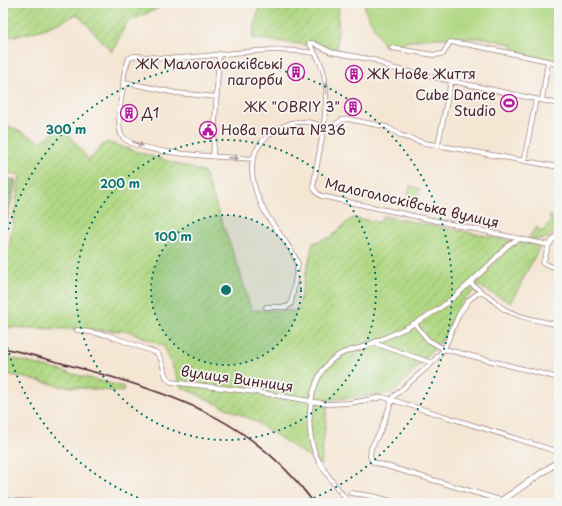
<svg xmlns="http://www.w3.org/2000/svg" width="562" height="506" font-family="'Playpen Sans',sans-serif">
<style>
.grass{fill:url(#grass-dots);stroke:#7d7c57}
.forest{fill:url(#forest-crowns);stroke:#6b6c4e}
.park{fill:#b0d883;stroke:#7d7c57}
.garden{fill:url(#garden-furrows);stroke:#7d7c57}
.lines{fill:none;stroke-linecap:round;stroke-linejoin:round}
.street-casing{stroke:#a08280;stroke-width:5.5}
.secondary-casing{stroke:#a08280;stroke-width:7}
.street{stroke:#fff;stroke-width:4}
.secondary{stroke:#fff;stroke-width:5.5}
.rail{stroke:#4a1f2b;stroke-width:1.5}
.oneway{fill:#ae9aa0}
.ring{fill:none;stroke:#0f766e;stroke-width:2;stroke-dasharray:2 4}
.labels{text-anchor:middle;stroke-width:3.5;stroke-linejoin:round;paint-order:stroke}
.poi-label{font-size:14px;fill:#4a1f2b;stroke:#f6f6f2;text-anchor:end}
.street-label{font-size:14px;fill:#4a1f2b;stroke:#f6f6f2}
.centre{fill:#0f766e;stroke:#f6f6f2;stroke-width:2}
.ring-label{font-size:12px;text-anchor:middle;font-weight:bold;fill:#0f766e;stroke:#f6f6f2;stroke-width:3.5;stroke-linejoin:round;paint-order:stroke}
</style>
<defs>
<pattern id="grass-dots" width="8" height="8" patternUnits="userSpaceOnUse"><rect width="8" height="8" fill="#b0d883"/><path d="M2 2h.1M6 6h.1" fill="none" stroke="#99b971" stroke-width="1.8" stroke-linecap="round"/></pattern>
<pattern id="forest-crowns" width="20" height="18" patternUnits="userSpaceOnUse"><rect width="20" height="18" fill="#8cb871"/><path d="M2 6a3 3 0 1 1 6 0M12 15a3 3 0 1 1 6 0" fill="none" stroke="#74955d"/></pattern>
<pattern id="garden-furrows" width="10" height="10" patternUnits="userSpaceOnUse"><rect width="10" height="10" fill="#b0d883"/><path d="M-1 1l2-2M0 10L10 0M9 11l2-2" fill="none" stroke="#99b971"/></pattern>
</defs>
<rect width="100%" height="100%" fill="#f6f6f2"/>
<filter id="ink" filterUnits="userSpaceOnUse"><feTurbulence type="fractalNoise" baseFrequency=".025" numOctaves="2"/><feDisplacementMap in="SourceGraphic" scale="8" xChannelSelector="R" yChannelSelector="G"/><feConvolveMatrix kernelMatrix="1 2 1 2 8 2 1 2 1" color-interpolation-filters="sRGB"/></filter>
<filter id="wash" filterUnits="userSpaceOnUse"><feTurbulence type="fractalNoise" baseFrequency=".012" numOctaves="4" result="noise"/><feDisplacementMap in="SourceGraphic" scale="16" xChannelSelector="R" yChannelSelector="G"/><feGaussianBlur stdDeviation="0.9" result="paint"/><feColorMatrix in="noise" values="0 0 0 0 0 0 0 0 0 0 0 0 0 0 0 0 0 1.4 0 .05"/><feComposite in="paint" operator="in"/></filter>
<g filter="url(#wash)">
<rect width="100%" height="100%" fill="#f5e6d4"/>
<path class="grass" d="M549,216l10,1v10c-13,14 -13,13 -31,12l8,-12 6,5 9,-11z"/>
<path class="forest" d="M3,178l13,2 -13,62z"/>
<path class="park" d="M365,3h194v59l-47,-12 1,-5 -27,-7h-58l-44,8 -19,-36z
M410,186l10,3 -4,19 -10,-2z"/>
<path class="garden" d="M3,3h167l-43,19 -15,30 -35,-38c-24,12 -47,22 -74,23z
M260,3h79l-2,46 -85,-11z
M3,123l38,19 21,-16 27,34 17,-18 98,30 36,100 11,38 46,1 16,-68 18,-6 21,-19 28,4 3,-6 157,30 -29,57 -32,-17 -20,20 -17,35 -49,52 -65,7 -7,65 -65,-43 -75,-35 -17,-41 -36,-15 -125,-4v-79l6,-2 11,-71 -17,-3z
M3,356l121,31 -1,5 -62,-6 -58,-13z"/>
</g>
<g filter="url(#ink)">
<g class="lines">
<g class="street-casing">
<path id="street" d="M392,48l42,7 9,-1 7,-12 21,3 77,16 -6,39
M315,53l-6,-10h4l18,9 44,8 16,8 168,36
M548,61l11,4
M123,88l1,-14 5,-16 6,-2c14,1 28,3 43,2 46,-2 91,-13 137,-5 16,24 11,52 8,79l-1,-5c-9,-7 -26,-6 -36,-2 -42,18 -40,51 -21,87 10,18 26,33 33,52l-7,40 -4,3h-21
M217,97l-41,-4 -47,-10 -4,1 -2,4c-2,11 -7,38 -1,48 13,19 106,21 131,23
M438,145l13,-64
M213,156l6,-102
M524,161l12,-62
M559,167l-134,-24 -23,-7 -15,-9 -39,-8 -6,1 -19,12 -10,55 4,6 4,3 228,49 10,-13
M549,245l-6,18 16,6
M470,283l12,9
M415,324l13,16 16,9 115,29
M77,330l30,5 50,18c9,10 4,23 14,29l85,10 72,12 22,-1 33,-6 176,55
M374,343l58,20
M351,493l21,3 26,7
M349,503c-11,-15 -27,-32 -34,-50 -11,-30 -6,-81 24,-98 10,-6 21,-6 31,-11 25,-10 48,-21 70,-36 18,-13 34,-29 50,-44 9,-9 17,-21 30,-25
M510,503l-137,-41 -3,-6 1,-8 10,-18 12,-33 39,-34 12,-14 15,-35 10,-14 9,-7c9,-2 17,11 26,16 16,9 37,12 55,16"/>
</g>
<g class="secondary-casing">
<path id="secondary" d="M3,501l47,2
M498,503l61,-42"/>
</g>
<use href="#street" class="street"/>
<use href="#secondary" class="secondary"/>
<path class="rail" d="M3,348c31,7 61,16 91,24 90,25 163,53 220,131"/>
</g>
<defs><path id="oneway-solid" d="M-6-.8H1V-3.2L6.5 0L1 3.2V.8H-6Z"/></defs>
<g class="oneway">
<use href="#oneway-solid" transform="translate(326 88) rotate(-94)"/>
<use href="#oneway-solid" transform="translate(138 144) rotate(21)"/>
<use href="#oneway-solid" transform="translate(233 158) rotate(5)"/>
</g>
</g>
<circle cx="226" cy="290" r="75" fill="#0f766e" fill-opacity=".12"/>
<g class="ring">
<circle cx="226" cy="290" r="75"/>
<circle cx="226" cy="290" r="150"/>
<path d="M149 502A226 226 0 0 1 3 327M3 253A226 226 0 1 1 303 502"/>
</g>
<defs>
<g id="building-ring" transform="scale(0.9)"><circle r="9.5" fill="#f6f6f2" stroke="#b5179e" stroke-width="1.5"/><path d="M-4-6H4V6H1V3H-1V6H-4ZM-2.5-4.3h1.7v1.8h-1.7ZM.8-4.3h1.7v1.8H.8ZM-2.5-1h1.7V.8h-1.7ZM.8-1h1.7V.8H.8Z" fill="#b5179e"/></g>
<g id="stadium-ring" transform="scale(0.9)"><circle r="9.5" fill="#f6f6f2" stroke="#b5179e" stroke-width="1.5"/><path d="M0-5a6.5 5 0 1 0 0 10a6.5 5 0 1 0 0-10ZM-3.5-1.8h7v3.6h-7Z" fill="#b5179e"/></g>
<g id="civic-ring" transform="scale(0.9)"><circle r="9.5" fill="#f6f6f2" stroke="#b5179e" stroke-width="1.5"/><path d="M-.6-6.5H3V-4.5H.6V-3L4-1V1h2V6H-6V1h2V-1L-.6-3ZM-1.2 2.5V6h2.4V2.5Z" fill="#b5179e"/></g>
</defs>
<g fill-rule="evenodd">
<use href="#building-ring" x="296" y="72"/>
<use href="#building-ring" x="354" y="74"/>
<use href="#stadium-ring" x="509" y="103"/>
<use href="#building-ring" x="353" y="107"/>
<use href="#building-ring" x="129" y="113"/>
<use href="#civic-ring" x="208" y="130"/>
</g>
<g class="labels">
<g class="poi-label">
<text x="283" y="69">ЖК Малоголосківські<tspan x="283" dy="16">пагорби</tspan></text>
<text x="367" y="79" text-anchor="start">ЖК Нове Життя</text>
<text x="496" y="100">Cube Dance<tspan x="496" dy="16">Studio</tspan></text>
<text x="340" y="112">ЖК "OBRIY 3"</text>
<text x="142" y="118" text-anchor="start">Д1</text>
<text x="221" y="135" text-anchor="start">Нова пошта №36</text>
</g>
<g class="street-label">
<text transform="translate(412 203) rotate(13)" y="5">Малоголосківська вулиця</text>
<text transform="translate(237 379) rotate(8)" y="5">вулиця Винниця</text>
</g>
</g>
<circle cx="226" cy="290" r="6" class="centre"/>
<g class="ring-label">
<text x="66" y="134">300 m</text>
<text x="120" y="188">200 m</text>
<text x="173" y="241">100 m</text>
</g>
<rect width="562" height="506" fill="none" stroke="#f6f6f2" stroke-width="16"/>
</svg>
